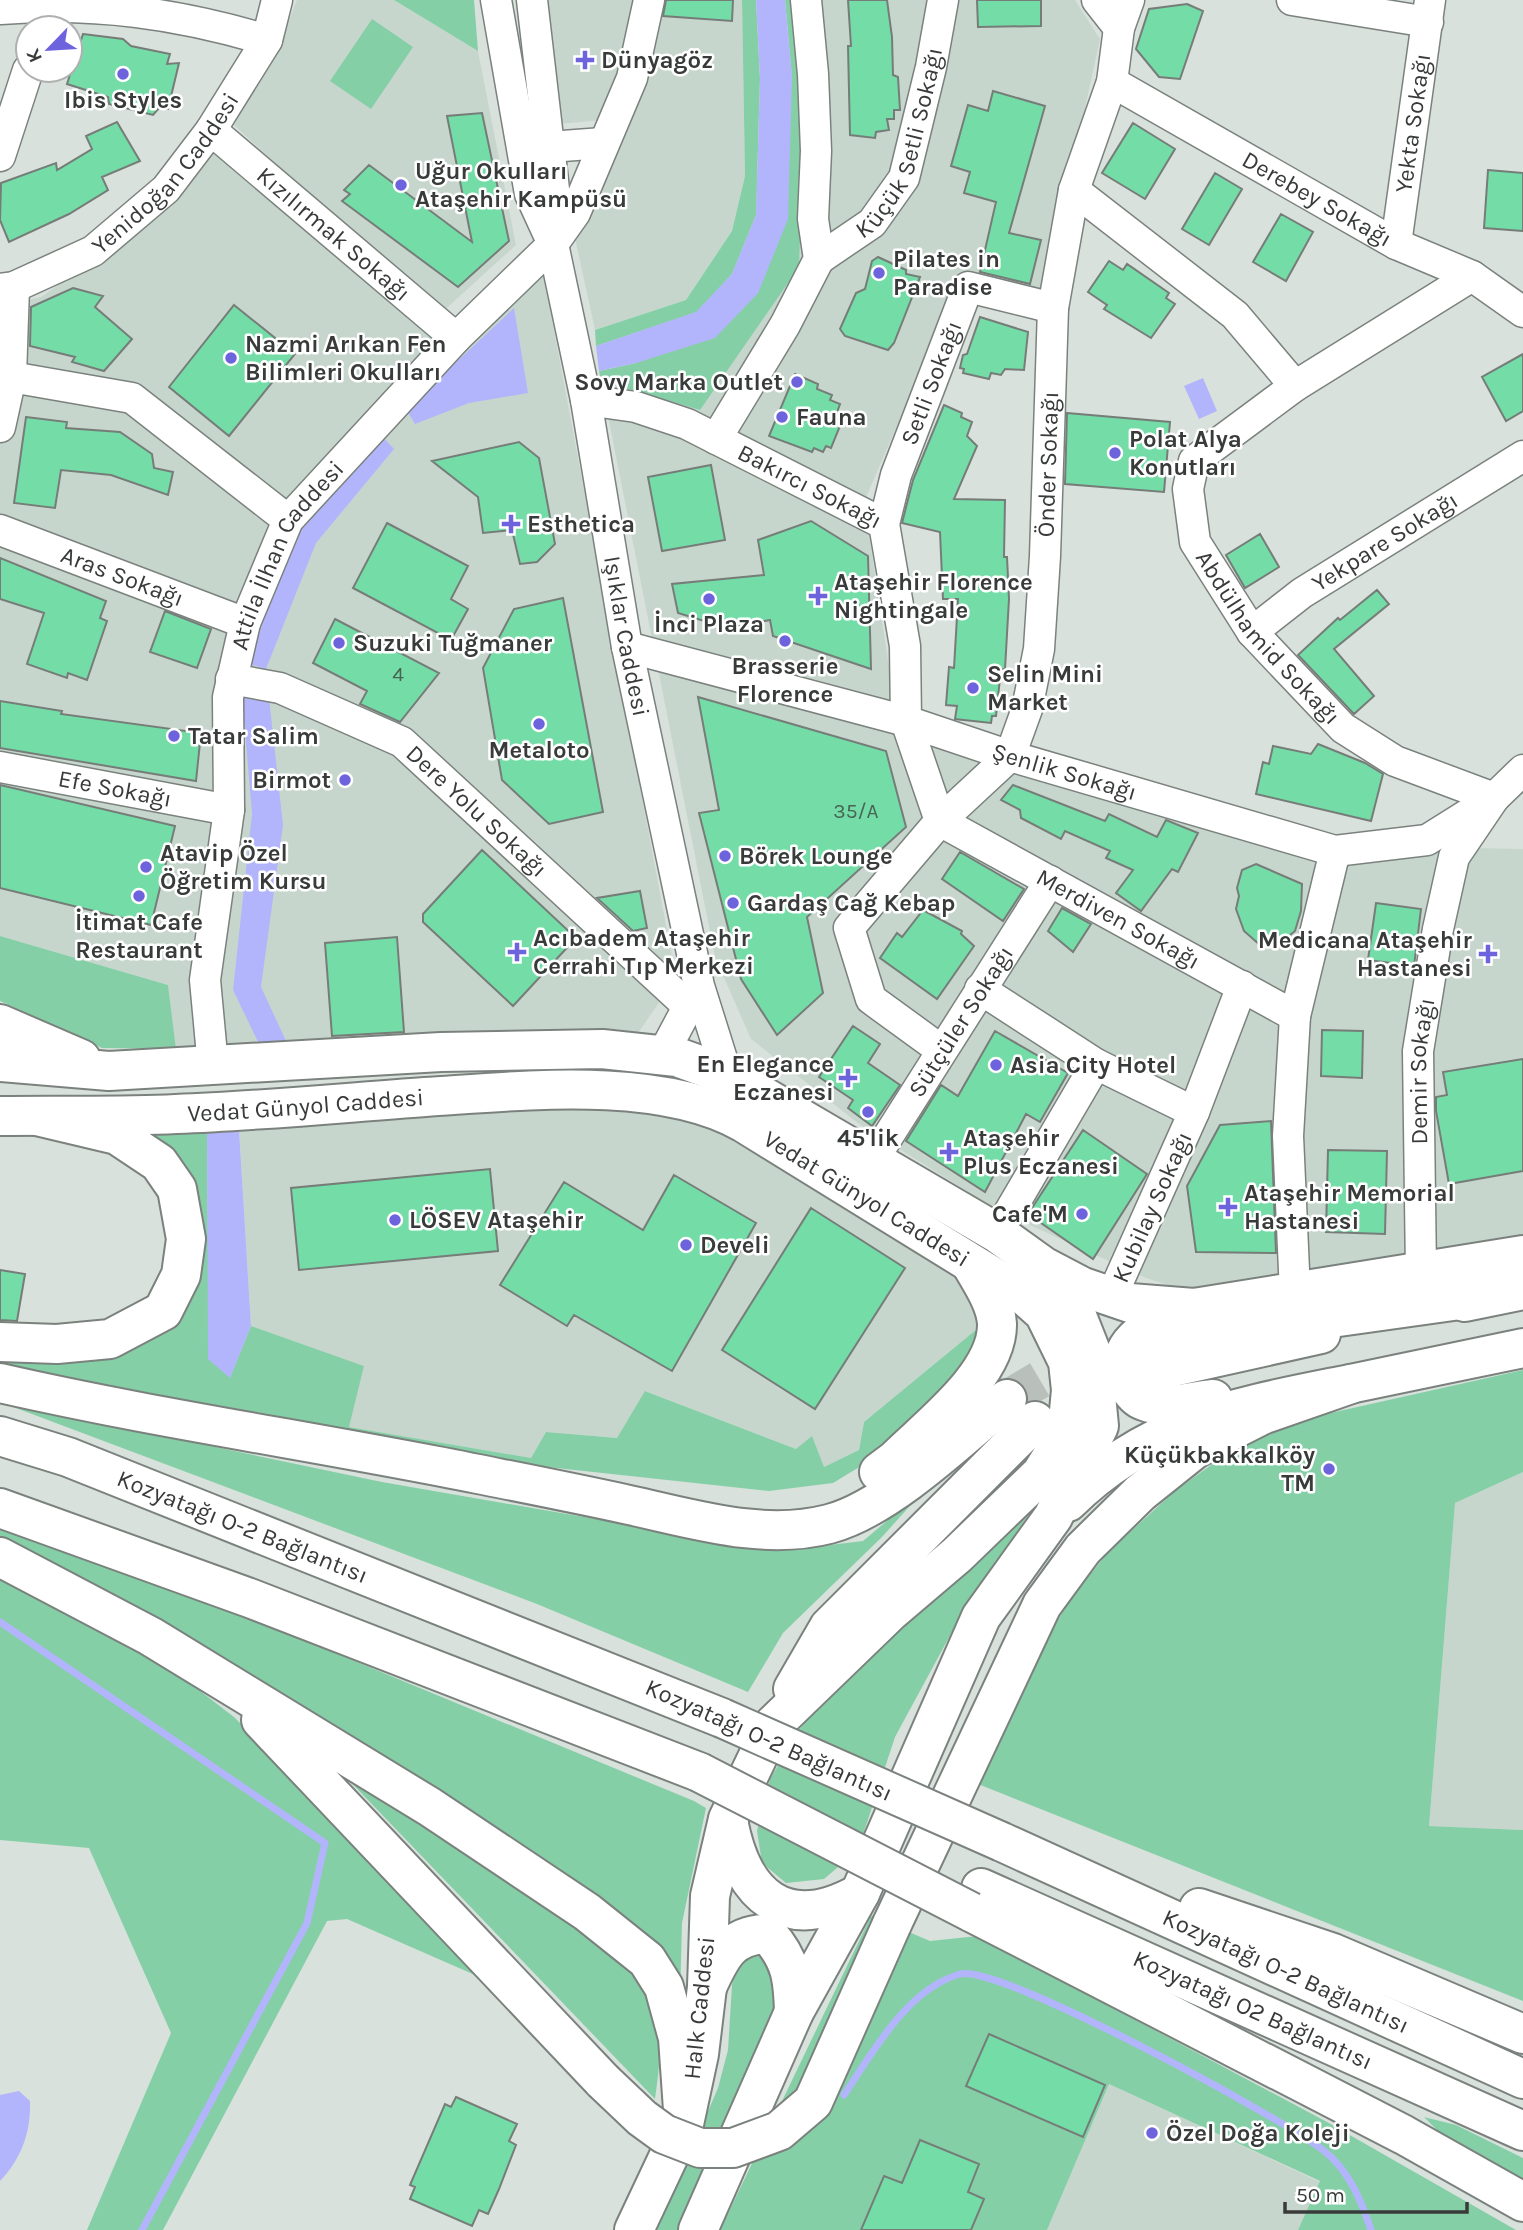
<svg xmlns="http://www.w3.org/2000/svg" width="1523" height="2230" font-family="Karla,sans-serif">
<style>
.built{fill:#c7d6cd}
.green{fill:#85cfa7}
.water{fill:#b3b5fc}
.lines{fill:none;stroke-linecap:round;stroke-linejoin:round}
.stream{stroke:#b3b5fc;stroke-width:7}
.building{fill:#74dda7;stroke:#767d79;stroke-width:2}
.highway-tunnel{stroke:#b9c0bb;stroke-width:38;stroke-dasharray:38 19;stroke-linecap:butt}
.minor-casing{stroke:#7b827e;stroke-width:33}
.major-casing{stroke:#7b827e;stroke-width:42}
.highway-casing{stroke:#7b827e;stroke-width:42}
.minor{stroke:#fff;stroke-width:30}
.major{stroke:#fff;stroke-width:38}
.highway{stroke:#fff;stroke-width:38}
.highway-bridge-casing{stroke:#7b827e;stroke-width:42;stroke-linecap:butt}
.highway-bridge{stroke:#fff;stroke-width:38}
.poi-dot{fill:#6c63dd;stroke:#fff;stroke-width:2.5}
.labels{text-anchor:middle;stroke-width:5;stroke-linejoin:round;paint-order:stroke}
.number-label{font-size:21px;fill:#476454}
.poi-label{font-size:24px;font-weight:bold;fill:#383b39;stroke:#fff;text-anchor:start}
.street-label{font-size:24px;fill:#383b39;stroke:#fff}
</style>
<rect width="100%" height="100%" fill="#d9e1dc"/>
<path class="built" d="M297,0h97l84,51 38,194 -77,70 -205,-190 49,-90z
M543,0h199l3,176 -13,55 -46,69 -91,30 -21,-96 29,-114 -44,4z
M799,0h276l25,39 -55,254 -83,-18 -98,227 34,225 438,137 137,-16 50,1v388l-327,57 -50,-16 -147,-67 -140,-87 -108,-85 -36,-82 -114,-576 99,29z
M208,136l229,201 103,-81 136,722 -40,58 -460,13 -8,-64 -168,-49v-630l41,-9 131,-91z
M604,1093l96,26 238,142 40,34 -1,34 -113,93 -5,28 -35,17 -28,-18 -150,-58 -29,47 -71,-6 -15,26 -183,-31 16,-61 -113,-40 -12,-196z
M1523,1472v358l-94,-4 26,-323z
M1109,2084l211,98 -22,48h-251z"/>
<path class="green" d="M394,0h80l4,51z
M742,0h14l4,79 -4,136 -24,59 -35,38 -101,34 -1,-16 91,-30 46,-69 13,-55z
M785,0h14l3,182 -3,85 -99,143 -99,-29 -2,-10 37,-8 122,-70 34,-216z
M372,19l41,28 -42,62 -41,-28z
M0,936l168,49 8,64 -74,-1 -102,-47z
M207,1132l2,227 21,18 21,-51 113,40 -15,61 182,31 15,-26 71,6 28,-47 151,58 16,-13 12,31 35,-17 5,-28 113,-93 7,9 -14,31 -81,80 -56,34 -64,8 -278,-30 -491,-92v-11h63l127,-78 -47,-146z
M1523,1370v102l-68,31 -26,323 94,4v171l-545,-217 54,-120 37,-63 40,-50 66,-60 50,-36 65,-33z
M0,1402l382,80 398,69 83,-10 62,-52 -43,48 -99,96 -35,59 -211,-88z
M1030,1512l-77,118 -58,107 -37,113 -34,29 -38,4 -24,-20 -5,-32 13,-52 29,-49 33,-42z
M0,1524l61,16 633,261 12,7 -24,115 -2,76 -557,-399 -123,-63z
M0,1575l135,66 99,76 273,272 -160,-70 -20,2 -164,309h-76l84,-197 -82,-185 -89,-8z
M345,1765l251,174c13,10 28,19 39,31 34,37 26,83 20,129l-314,-327z
M871,1916l59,25 48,-5 349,186 189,108h-218l22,-49 -211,-97 -62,146h-327z
M752,1951h13l15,37 -6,21 -96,221h-21l61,-142 10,-38 4,-65 4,-18z
M1424,2117l32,8 67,33v23l-70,-35z"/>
<path class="water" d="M756,0h29l7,77 -4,142 -30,74 -43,45 -79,25 -37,8 -3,-25 100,-34 36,-38 24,-59 4,-136z
M514,308l14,85 -59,10 -54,21 -9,-15z
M1203,378l14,33 -18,8 -15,-33z
M380,434l14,15 -78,94 -50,126 -17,-5 45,-135z
M242,696l27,2 14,127 -22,162 26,56 -27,3 -27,-56 19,-176z
M239,1130l12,196 -21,52 -22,-19 -1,-227z
M19,2091l11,10c1,30 -8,57 -30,80v-86z"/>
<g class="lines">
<path class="stream" d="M0,1622l325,221 -18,80 -165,307
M844,2095c29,-43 63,-106 116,-121 40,-10 320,143 363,176 26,20 38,50 48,80"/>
</g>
<path class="building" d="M666,0h67l-1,21 -69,-5z
M848,0h39l5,37 1,38 5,2 2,33h-6v9h-7l2,11 -13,2 -1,6 -25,-3 -2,-89h3z
M977,0h64v26l-63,1z
M1187,4l16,7 -23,68 -21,-2 -23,-28 13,-40z
M83,34l40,5 8,7 39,8 -3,10 12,-1 -11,46 -9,-1 -6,7 -44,-11 -1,-7 -41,-13z
M993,91l52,15 -36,127 32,7 -11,44 -50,-12 16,-70 -32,-9 6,-21 -19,-6 17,-61 20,6z
M482,113l27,128 -51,46 -116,-86 8,-7 -6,-4 25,-25 103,77 -25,-126z
M117,122l23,39 -38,16 6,13 -39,24 -60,28 -9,-22 1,-37 55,-20 1,7 35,-21 -6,-13z
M1133,123l42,26 -30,50 -43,-26z
M1488,170l35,3v58l-39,-3z
M1215,173l27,16 -33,56 -27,-16z
M1281,214l32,18 -27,49 -33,-19z
M878,257l28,13v4l14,3 -26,66 -6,7 -43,-14 -5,-7 16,-36 9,-4 7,-28z
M1109,261l14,9 4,-6 42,29 -3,5 9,6 -24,34 -47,-29 3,-4 -19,-13z
M73,288l30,8 -8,11 37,32 -28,32 -32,-9 3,-5 -45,-11 1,-39z
M234,305l61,49 -66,82 -60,-49z
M980,317l48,15 -4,38 -19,-1 -4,6 -10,-2 -2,6 -26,-6 1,-4 -4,-1 3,-13 4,-1z
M1523,354v57l-17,10 -24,-44z
M795,374l23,10 -1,5 15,6 -2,5 10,4 -5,14 7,3 -11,27 -5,-2 -3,6 -9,-4 -2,4 -43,-16z
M944,405l18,8 -1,4 11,5 -5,14 10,10 -23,53 51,1 -1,57h3l2,42 -4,70h-4l-5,47h-4l-1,7 -36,-4 2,-13 -11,-1 3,-38 5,1 4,-69h-15l-3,-67 -38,-9 11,-43z
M1067,413l103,9 -6,70 -99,-8z
M26,417l41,5 -1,6 54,4 32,22 2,14 19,4 -5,23 -57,-20 -50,-5 -6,38 -41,-5z
M519,442l20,16 16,86 -18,18 -17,2 -8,-34 -29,3 -5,-36 -46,-36z
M711,465l14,75 -63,11 -14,-74z
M811,521l57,35 3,113 -98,-33 -3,-16 -43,8 -49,-15 -6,-29 92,-9 -6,-35z
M387,523l81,43 -17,33 17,10 -17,31 -98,-52z
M1260,534l19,33 -34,21 -19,-33z
M0,558l106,43 -6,17 7,3 -20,59 -19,-7 -1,5 -40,-14 17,-51 -44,-14z
M1377,590l12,14 -55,45 40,47 -20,18 -56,-59 40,-37 2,2z
M563,598l40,214 -54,12 -47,-44 -19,-112 31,-59z
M165,611l46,18 -14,39 -47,-16z
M335,619l104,54 -39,49 -40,-18 7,-13 -54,-28z
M698,697l188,54 20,76 -99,90 16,76 -46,42 -36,-56 -42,-166 20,-3z
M0,701l62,10 -1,3 140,19 -5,48 -196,-33z
M1318,744l47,19 18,11 -12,47 -115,-27 7,-32 6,2 4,-18 38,8z
M0,785l175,41 -24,99 -151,-37z
M1013,785l92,36 4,-7 48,23 9,-17 32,13 -20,39 -6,-3 -31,42 -25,-18 17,-23 -27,-12 4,-7 -45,-20 -4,8 -40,-21 -1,-8 -19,-10z
M482,850l94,88 -63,68 -90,-84v-8z
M960,852l64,37 -21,32 -61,-42z
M1256,864l46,20 -1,27 -6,20 -18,15 -17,-1 -16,-14 -8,-22 3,-13 -2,-8 5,-18z
M640,891l7,37 -14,3 -36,-33z
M1376,903l45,6 -7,57 -46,-6z
M1062,908l29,16 -18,28 -25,-21z
M923,910l39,21 -1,3 13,12 -37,53 -57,-41 17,-25 5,4z
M397,937l7,95 -72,4 -7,-93z
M853,1026l27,18 -12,19 32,22 -28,41 -24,-18 5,-8 -34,-23z
M1322,1030l41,1 -1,47 -41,-2z
M995,1031l73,42 -28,49 -14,-8 -41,78 -79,-51 35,-56 17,11z
M1523,1059v112l-74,13 -13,-73v-14l11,-2 -4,-23z
M1271,1121l5,132 -80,-1 -9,-66 33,-61z
M1083,1130l64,44 -54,85 -65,-45z
M1328,1150l59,1 -2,83 -59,-2z
M490,1169l8,82 -199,19 -8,-82z
M674,1175l82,48 -84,148 -98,-56 -7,11 -67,-41 64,-103 79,48z
M811,1208l94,60 -90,141 -93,-59z
M0,1270l25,4 -8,47 -17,-1z
M989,2034l116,51 -22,52 -117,-51z
M456,2097l61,27 -8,17 7,4 -17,44 -11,25 -9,-4 -7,16 -62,-27 5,-12 -5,-2 35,-81 6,3z
M920,2140l59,24 -11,28 16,7 -13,31h-110l23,-54 18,7z"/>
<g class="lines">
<path class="highway-tunnel" d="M1007,1399l39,-23 52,-23"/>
<g class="minor-casing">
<g id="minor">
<path id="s1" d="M496,0l34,194 23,50 33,156 41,247 72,339 28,89"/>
<path d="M532,0l23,198 -1,39"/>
<path d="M1097,0l22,28"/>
<path d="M1292,0l136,22"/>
<path d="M0,9c95,-7 176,4 267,31"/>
<path id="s2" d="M1112,82l284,162 76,32 51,36"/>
<path id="s3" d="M211,130l245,208"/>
<path d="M549,147l54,-4"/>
<path d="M0,156l28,-86"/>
<path d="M1074,190l161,125 60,71"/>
<path id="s4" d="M1396,244l34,-244"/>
<path id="s5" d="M819,259l53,-36 32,-45 27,-111 12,-67"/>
<path id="s6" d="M1472,276l-177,110 -101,75 -6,28 7,53 57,90 91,96 52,33 99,37"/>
<path id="s7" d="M0,289l14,-2 79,-36 73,-62 45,-59 56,-90 10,-40"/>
<path d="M11,377l121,21 156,122"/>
<path id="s8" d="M586,400l50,7 51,17 197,100 21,122 1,75 34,100 355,195"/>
<path d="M0,427l11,-50 3,-90"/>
<path d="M716,439l69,-114 34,-66 -6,-40 3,-68 -3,-77 -7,-74"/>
<path id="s9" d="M884,524l12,-49 72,-188 85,21"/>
<path id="s10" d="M0,530l245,93"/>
<path id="s11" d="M1252,632l50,-39 221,-137"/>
<path id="s12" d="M627,647l279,74 104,35 325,95 92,-11 67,-42"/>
<path id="s13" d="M231,679l49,9 122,54 286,264"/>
<path id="s14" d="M0,767l229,43"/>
<path d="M980,989l116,75 98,48 -83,186"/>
<path id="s15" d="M941,1050l-70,-51 -22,-71 91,-107 70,-65 17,-47 12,-60 6,-93 8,-248 21,-118 38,-108 7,-54 10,-28"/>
<path d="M663,1054l34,-64"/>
<path id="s16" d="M213,1066l-8,-86 24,-170 -1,-113 17,-74 43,-103 168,-182 97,-94 22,-31 57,-135 17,-78"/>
<path d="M1194,1112l48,-126"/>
<path id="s17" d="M873,1160l177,-279"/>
<path d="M997,1233l99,-169"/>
<path id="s18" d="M1421,1272l-3,-221 20,-122 16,-72 40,-59 29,-28"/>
<path d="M1295,1293l-7,-157 7,-120 40,-165"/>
</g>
</g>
<g class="major-casing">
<g id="major">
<path d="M0,1024l81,35"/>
<path d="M0,1062l109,9 332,-19 161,-3 75,8 50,18 270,158 46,33 40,21 47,16 64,5 329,-53"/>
<path id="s19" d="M0,1116c58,-1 117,1 176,-2 83,-3 166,-11 249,-17 96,-6 234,-22 319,26l282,174 18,16 24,49 3,28 -4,42 -26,42 -84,81 -67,57 -117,113 -45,94 -18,77 -3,91 -8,67 -15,70 -50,106"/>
<path d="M1465,1302l58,-12"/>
<path d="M1177,1315c-29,11 -66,30 -51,67 4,8 9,16 18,19 21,9 48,0 69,-2"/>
<path d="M1146,1373l175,-39"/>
<path d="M1068,1502c83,-82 173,-96 282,-118 58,-12 115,-24 173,-36"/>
<path d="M793,1689l36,-62 206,-206"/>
<path d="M728,1820c14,76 57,115 132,73"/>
<path d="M707,1987c14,-31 24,-53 61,-53 23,26 25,44 26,78"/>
<path d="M698,2230l96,-218 66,-119 121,-276 72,-100 46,-91 -7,-72 -21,-53 -24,-30"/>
</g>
</g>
<g class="highway-casing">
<g id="highway">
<path d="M0,1342l57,2 53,-5 53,-28 18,-36 5,-36 -9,-50 -18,-26 -42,-28 -80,-19"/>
<path d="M1151,1343l345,-48"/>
<path d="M0,1383c158,36 319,59 478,91 50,10 101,20 151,31 65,14 134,36 200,19 58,-15 132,-86 178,-125"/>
<path id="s20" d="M0,1436l68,21 654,261"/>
<path d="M879,1472l16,-12c33,-33 103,-85 102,-136 -1,-21 -16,-42 -26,-60"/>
<path d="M0,1508l247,89 452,175"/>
<path d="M0,1557l150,79 280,171 157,105 60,48 17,27 14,51 6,86"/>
<path d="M261,1720l342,361"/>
<path id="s21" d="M1002,1842l521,237"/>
<path id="s22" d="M981,1888l542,243"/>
<path d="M1199,1908l134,45 190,81"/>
<path d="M971,1912l433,223 119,67"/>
<path d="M892,1924l150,-319 41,-56 57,-56 55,-44 67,-34 89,-31"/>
</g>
</g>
<use href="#minor" class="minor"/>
<use href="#major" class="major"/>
<use href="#highway" class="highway"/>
<g class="highway-bridge-casing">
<path id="highway-bridge" d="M722,1718l280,124
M699,1772l272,140
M603,2081l39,37 22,16 36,14h33l46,-17 34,-29 79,-178"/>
</g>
<use href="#highway-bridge" class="highway-bridge"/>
</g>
<g class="poi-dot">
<path d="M581.5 49.5h7v7h7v7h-7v7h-7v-7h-7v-7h7z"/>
<circle cx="123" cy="74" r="7"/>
<circle cx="401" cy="185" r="7"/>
<circle cx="879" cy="273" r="7"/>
<circle cx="231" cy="358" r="7"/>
<circle cx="797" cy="382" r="7"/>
<circle cx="782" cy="417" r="7"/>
<circle cx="1115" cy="453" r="7"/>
<path d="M507.5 513.5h7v7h7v7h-7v7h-7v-7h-7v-7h7z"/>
<path d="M814.5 585.5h7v7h7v7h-7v7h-7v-7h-7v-7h7z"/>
<circle cx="709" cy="599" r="7"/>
<circle cx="785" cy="641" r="7"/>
<circle cx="339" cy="643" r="7"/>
<circle cx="973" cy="688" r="7"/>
<circle cx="539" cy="724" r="7"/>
<circle cx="174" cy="736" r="7"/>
<circle cx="345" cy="780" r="7"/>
<circle cx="725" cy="856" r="7"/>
<circle cx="146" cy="867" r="7"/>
<circle cx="139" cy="896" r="7"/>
<circle cx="733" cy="903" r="7"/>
<path d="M513.5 941.5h7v7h7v7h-7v7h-7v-7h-7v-7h7z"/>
<path d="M1484.5 943.5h7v7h7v7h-7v7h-7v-7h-7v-7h7z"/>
<circle cx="996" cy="1065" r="7"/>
<path d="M844.5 1067.5h7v7h7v7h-7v7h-7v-7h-7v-7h7z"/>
<circle cx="868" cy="1112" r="7"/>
<path d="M945.5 1141.5h7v7h7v7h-7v7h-7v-7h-7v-7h7z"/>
<path d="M1224.5 1196.5h7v7h7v7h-7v7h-7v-7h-7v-7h7z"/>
<circle cx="1082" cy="1214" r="7"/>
<circle cx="395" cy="1220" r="7"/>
<circle cx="686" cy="1245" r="7"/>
<circle cx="1329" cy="1469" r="7"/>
<circle cx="1152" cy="2133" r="7"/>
</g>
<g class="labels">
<g class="number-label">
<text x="398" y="681">4</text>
<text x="856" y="818">35/A</text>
</g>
<g class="poi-label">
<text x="601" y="68">Dünyagöz</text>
<text x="123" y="108" text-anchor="middle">Ibis Styles</text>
<text x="415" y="179">Uğur Okulları<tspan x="415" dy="28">Ataşehir Kampüsü</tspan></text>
<text x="893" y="267">Pilates in<tspan x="893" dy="28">Paradise</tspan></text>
<text x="245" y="352">Nazmi Arıkan Fen<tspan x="245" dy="28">Bilimleri Okulları</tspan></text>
<text x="783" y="390" text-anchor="end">Sovy Marka Outlet</text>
<text x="796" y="425">Fauna</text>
<text x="1129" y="447">Polat Alya<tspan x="1129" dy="28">Konutları</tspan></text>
<text x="527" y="532">Esthetica</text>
<text x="834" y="590">Ataşehir Florence<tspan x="834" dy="28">Nightingale</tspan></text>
<text x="709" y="632" text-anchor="middle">İnci Plaza</text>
<text x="353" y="651">Suzuki Tuğmaner</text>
<text x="785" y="674" text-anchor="middle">Brasserie<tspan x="785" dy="28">Florence</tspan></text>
<text x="987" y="682">Selin Mini<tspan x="987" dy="28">Market</tspan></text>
<text x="188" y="744">Tatar Salim</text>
<text x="539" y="758" text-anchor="middle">Metaloto</text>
<text x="331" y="788" text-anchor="end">Birmot</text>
<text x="160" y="861">Atavip Özel<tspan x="160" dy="28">Öğretim Kursu</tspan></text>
<text x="739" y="864">Börek Lounge</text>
<text x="747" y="911">Gardaş Cağ Kebap</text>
<text x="139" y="930" text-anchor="middle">İtimat Cafe<tspan x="139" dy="28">Restaurant</tspan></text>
<text x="533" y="946">Acıbadem Ataşehir<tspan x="533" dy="28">Cerrahi Tıp Merkezi</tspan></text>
<text x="1472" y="948" text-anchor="end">Medicana Ataşehir<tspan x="1472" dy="28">Hastanesi</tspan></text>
<text x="834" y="1072" text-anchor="end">En Elegance<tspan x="834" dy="28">Eczanesi</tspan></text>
<text x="1010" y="1073">Asia City Hotel</text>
<text x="868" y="1146" text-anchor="middle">45'lik</text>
<text x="963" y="1146">Ataşehir<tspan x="963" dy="28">Plus Eczanesi</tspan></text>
<text x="1244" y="1201">Ataşehir Memorial<tspan x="1244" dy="28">Hastanesi</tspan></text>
<text x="1068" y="1222" text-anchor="end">Cafe'M</text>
<text x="409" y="1228">LÖSEV Ataşehir</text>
<text x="700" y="1253">Develi</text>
<text x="1315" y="1463" text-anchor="end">Küçükbakkalköy<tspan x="1315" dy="28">TM</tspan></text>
<text x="1166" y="2141">Özel Doğa Koleji</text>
</g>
<g class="street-label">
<text dy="8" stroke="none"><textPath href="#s4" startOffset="122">Yekta Sokağı</textPath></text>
<text dy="8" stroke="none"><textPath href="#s5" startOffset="150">Küçük Setli Sokağı</textPath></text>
<text dy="8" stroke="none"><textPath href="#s7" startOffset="208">Yenidoğan Caddesi</textPath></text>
<text dy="8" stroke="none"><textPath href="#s2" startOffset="236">Derebey Sokağı</textPath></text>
<text dy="8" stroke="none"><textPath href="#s3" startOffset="161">Kızılırmak Sokağı</textPath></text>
<text dy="8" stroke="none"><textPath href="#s9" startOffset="149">Setli Sokağı</textPath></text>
<text dy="8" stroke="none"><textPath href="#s15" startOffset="693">Önder Sokağı</textPath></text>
<text dy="8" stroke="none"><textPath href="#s8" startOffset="242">Bakırcı Sokağı</textPath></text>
<text dy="8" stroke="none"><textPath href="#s11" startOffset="161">Yekpare Sokağı</textPath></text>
<text dy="8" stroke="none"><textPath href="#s16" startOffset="527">Attila İlhan Caddesi</textPath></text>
<text dy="8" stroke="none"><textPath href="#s10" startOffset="131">Aras Sokağı</textPath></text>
<text dy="8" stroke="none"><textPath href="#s1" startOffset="651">Işıklar Caddesi</textPath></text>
<text dy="8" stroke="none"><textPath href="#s6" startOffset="537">Abdülhamid Sokağı</textPath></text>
<text dy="8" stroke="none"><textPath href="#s12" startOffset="455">Şenlik Sokağı</textPath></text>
<text dy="8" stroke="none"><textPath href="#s14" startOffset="117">Efe Sokağı</textPath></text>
<text dy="8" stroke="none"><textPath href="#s13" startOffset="285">Dere Yolu Sokağı</textPath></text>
<text dy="8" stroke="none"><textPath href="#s8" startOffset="833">Merdiven Sokağı</textPath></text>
<text dy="8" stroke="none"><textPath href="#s17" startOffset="164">Sütçüler Sokağı</textPath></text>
<text dy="8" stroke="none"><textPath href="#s18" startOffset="201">Demir Sokağı</textPath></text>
<text dy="8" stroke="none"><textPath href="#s19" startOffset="306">Vedat Günyol Caddesi</textPath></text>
<text dy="8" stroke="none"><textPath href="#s19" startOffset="894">Vedat Günyol Caddesi</textPath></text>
<text transform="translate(1152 1207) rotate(-66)" y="8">Kubilay Sokağı</text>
<text dy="8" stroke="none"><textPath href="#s20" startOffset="259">Kozyatağı O-2 Bağlantısı</textPath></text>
<text transform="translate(769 1740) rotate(24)" y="8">Kozyatağı O-2 Bağlantısı</text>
<text dy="8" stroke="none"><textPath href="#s21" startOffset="312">Kozyatağı O-2 Bağlantısı</textPath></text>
<text transform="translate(699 2008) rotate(-84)" y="8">Halk Caddesi</text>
<text dy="8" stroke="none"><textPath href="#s22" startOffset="298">Kozyatağı O2 Bağlantısı</textPath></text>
</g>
</g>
<g transform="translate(49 49) rotate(245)"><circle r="33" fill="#ffffff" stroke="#afb1b0" stroke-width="2"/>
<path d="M0-5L12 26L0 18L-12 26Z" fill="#6c63dd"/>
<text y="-10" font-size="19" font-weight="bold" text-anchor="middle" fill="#383b39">K</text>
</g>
<path d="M1285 2202v10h182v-10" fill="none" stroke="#383b39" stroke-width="3.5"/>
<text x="1296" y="2202" font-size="21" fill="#383b39" stroke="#ffffff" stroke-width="5" paint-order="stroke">50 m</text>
</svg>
